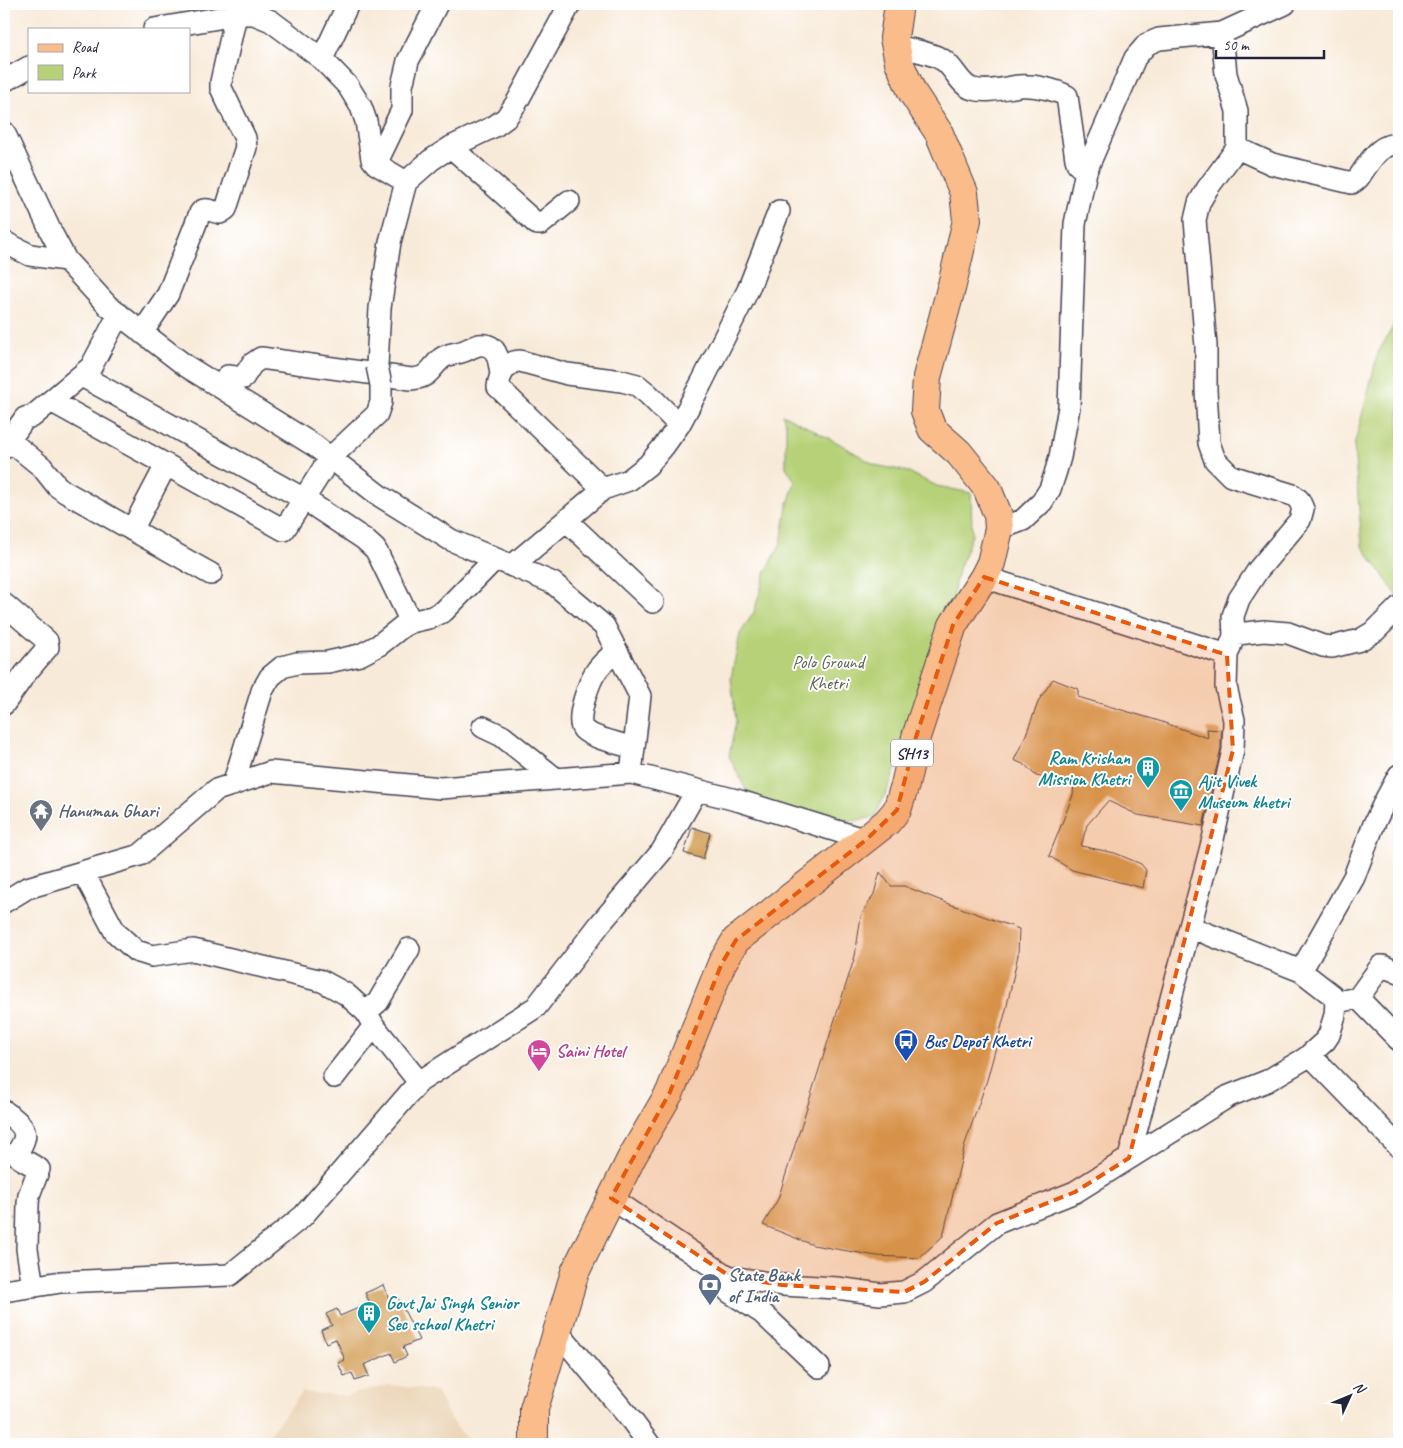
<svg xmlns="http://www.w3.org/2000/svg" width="1403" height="1448" font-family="Caveat,sans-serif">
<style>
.built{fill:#ecd7ba}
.green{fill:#b6d177;stroke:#6c7a59}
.building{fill:#d4a15a}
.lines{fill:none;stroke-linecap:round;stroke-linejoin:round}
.minor-casing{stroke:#424053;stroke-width:24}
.major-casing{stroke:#424053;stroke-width:30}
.minor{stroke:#fff;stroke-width:21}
.major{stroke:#fabc8b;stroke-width:28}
.minor-bridge-casing{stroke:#424053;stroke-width:24;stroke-linecap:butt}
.minor-bridge{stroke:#fff;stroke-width:21}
.marked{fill:#e8590c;fill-opacity:0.2;stroke:#e8590c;stroke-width:4;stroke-dasharray:10 6;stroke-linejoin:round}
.labels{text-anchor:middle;stroke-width:4;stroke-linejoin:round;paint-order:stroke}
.shield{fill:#fff;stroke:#646476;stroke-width:1}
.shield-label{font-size:16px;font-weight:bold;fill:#22223b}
.park-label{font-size:18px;fill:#565f50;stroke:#fff}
.culture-label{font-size:18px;font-weight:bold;fill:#0d838f;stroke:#fff;text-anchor:start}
.worship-label{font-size:18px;font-weight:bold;fill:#5b616d;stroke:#fff;text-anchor:start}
.transit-label{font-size:18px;font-weight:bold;fill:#164399;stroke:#fff;text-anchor:start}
.hotel-label{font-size:18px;font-weight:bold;fill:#b23c85;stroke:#fff;text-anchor:start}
.service-label{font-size:18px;font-weight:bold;fill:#4e5e75;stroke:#fff;text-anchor:start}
</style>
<rect width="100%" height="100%" fill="#fff"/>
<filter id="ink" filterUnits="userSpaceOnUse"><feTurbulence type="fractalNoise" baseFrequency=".02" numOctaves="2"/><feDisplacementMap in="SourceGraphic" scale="10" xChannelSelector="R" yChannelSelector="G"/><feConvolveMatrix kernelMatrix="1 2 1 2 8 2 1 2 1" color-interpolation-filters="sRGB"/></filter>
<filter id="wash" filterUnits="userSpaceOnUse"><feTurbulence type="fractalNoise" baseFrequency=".0096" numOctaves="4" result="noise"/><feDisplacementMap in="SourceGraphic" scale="20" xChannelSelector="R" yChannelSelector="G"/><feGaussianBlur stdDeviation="1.12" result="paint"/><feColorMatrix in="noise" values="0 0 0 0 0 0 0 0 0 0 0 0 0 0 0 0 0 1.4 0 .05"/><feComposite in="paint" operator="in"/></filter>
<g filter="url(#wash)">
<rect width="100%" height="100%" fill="#f8ead8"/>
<path class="built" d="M389,1385l47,6 17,32 18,21h-209l40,-52 43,4z"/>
<path class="green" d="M1399,316v282l-37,-52 -8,-100 24,-93z
M782,414l58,30 35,21 30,6 32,15 34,7 1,42 -15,39 -7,37 -44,128 -15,43 -16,35 -23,4 -34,-2 -70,-25 -19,-38 7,-35 -5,-43 9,-44 14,-22 12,-41 15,-28 6,-36 8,-25 -9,-15v-43z"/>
<g id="blocks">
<path class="building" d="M1053,679l25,10v8l78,23 52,18 -1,-9 14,1v18l-18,78 -65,-11 -30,-14 -21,24 -6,21 34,7 26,11 5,6 -3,18 -71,-18 -23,-14 24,-61 1,-12 -38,-7 -11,-11 -11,-5 11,-23 14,-37z
M692,827l18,6 -7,26 -19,-6z
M880,872l11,14h13l43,17 72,26 -1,26 -12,55 -19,70 -22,64 -22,92 -24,22 -42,-2 -64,-11 -50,-20 15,-26 77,-243 6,-40 13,-22z
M383,1285l7,16 8,-3 21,42 -16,7 4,9 -12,6 -4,-9 -27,12 5,11 -14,5 -3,-8 -8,3 -6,-13 7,-3 -9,-21 -10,4 -5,-13 11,-5 -6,-11 11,-5 3,7 30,-13 -5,-10z"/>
</g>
</g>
<g filter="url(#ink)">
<use href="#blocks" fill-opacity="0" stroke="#424053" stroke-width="1"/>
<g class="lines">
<g class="minor-casing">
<path id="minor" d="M154,29l88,-15h12l17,7 51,38 26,27 13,21 5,14 6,38 4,5 30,18
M1222,33l4,41 11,37v37l35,16 80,19c6,-3 8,-7 11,-12 10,-14 17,-27 36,-27
M896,46c15,4 34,6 47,14 12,8 17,26 30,29 15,4 31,-1 46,-3 15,-1 35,3 48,10l9,63 2,6 8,6
M322,59l26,-55
M4,81l25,-14
M4,132l47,100 15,28 42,46 78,60 129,80 65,50 71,44 102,43 51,43 36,70 -9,77
M451,147l86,77h4l28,-23
M376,164l26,-54v-24l6,-25 29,-57
M4,242l26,13 36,5
M142,333l26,-39 32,-81c4,-7 13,-1 20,0l6,-4 20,-62 -1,-9 -24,-50v-6l15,-67
M377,366l3,-58 10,-66 16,-60 25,-22 20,-13 44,-21 11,-8 11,-16 53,-98
M82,376l222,123 60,40 11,10 4,7 32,66
M220,387l8,-11 15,2 9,-14 9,-6 150,21c19,-1 18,-10 31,-21 7,-5 15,-4 22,-7 5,-2 10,-5 15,-6 19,-2 20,16 22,30
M51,401l233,129 46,-72 47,-44 4,-12v-17
M9,440l33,27 15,19 8,6 146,82
M4,448l21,-30 8,-2 58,-49 28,-53
M603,489l-105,-102c1,-12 9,-26 22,-26l47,13 55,7 15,4 11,9 31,31
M566,520l87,82
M999,529l24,-9 19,-18 8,-13 5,-15 5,-17 9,-50 6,-183 11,-53 49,-113 12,-14 12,-5 63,-6 63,-29
M132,530l34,-65
M512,566l91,-77 26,-9 19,-15 16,-19 15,-21 23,-43 46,-92 31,-79
M984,577l243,78
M4,604l43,37 1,6 -23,27 -21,30
M1234,636l-1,-20 6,-17 19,-29 42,-50 3,-11 -4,-9 -6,-5 -62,-19 -16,-16 -6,-17 -3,-53v-44l-11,-126 4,-17 8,-14 30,-41
M616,651c-6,6 -14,12 -19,19 -7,9 -22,49 -14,59 8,9 39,15 51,19
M483,727l19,9 54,43
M233,785l29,-94 8,-14 12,-10 15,-4 31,-1 32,-7 19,-10 24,-19 8,-4 21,-5 12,-6 51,-52
M83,872l32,60 21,19 16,5 41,-6 129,31 24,13 20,18 8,14 45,56
M4,902l23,-14 113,-33 76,-65 55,-18 170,16 190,-15 109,28 126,39
M1301,971l53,-94 20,-53 12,-25 13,-24
M1358,998l41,42
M1336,1002l22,-4 23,-32h2l16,7
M366,1012l12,-10 31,-53
M1310,1055l89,92
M334,1077l40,-51
M4,1111c8,6 24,16 20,28 -1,5 -5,10 -7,15l3,4 19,11 -10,26 -1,9 -1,45 6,38
M1129,1158l84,-319 20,-89 1,-30 -8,-33 1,-32 7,-19 3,-2 27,-3 24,2 35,13 9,1 28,-7 15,-9 24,-24
M611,1198l111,75 9,4 51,8 55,3 43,6 24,-2 20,-10 73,-59 78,-31 154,-96 38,-15 39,-23 19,-17 4,-6 6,-20 1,-13 -4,-7 -31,-24 -111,-44
M731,1277l-4,11 2,4 33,21 57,54
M4,1291l57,-9 169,-7 73,-59 116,-134 117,-75 64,-83 62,-73 35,-61
M557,1331l75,90 17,23"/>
</g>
<g class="major-casing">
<path id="major" d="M534,1444v-35l41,-137 57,-115 38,-65 52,-129 14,-23 151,-118 10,-12 8,-25 11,-48 37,-112 31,-48 7,-14 8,-34 -1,-14 -11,-27 -28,-35 -27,-24 -7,-18 2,-34 25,-92 15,-65 -3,-27 -13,-31 -12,-29 -27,-41 -13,-30 -5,-24 5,-34"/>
</g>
<use href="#minor" class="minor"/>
<use href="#major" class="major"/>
<g class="minor-bridge-casing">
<path id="minor-bridge" d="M377,366l4,19"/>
</g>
<use href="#minor-bridge" class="minor-bridge"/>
</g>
</g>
<path class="marked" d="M984,577l243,78 6,95 -104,408 -54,34 -78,31 -73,59 -20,10 -122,-7 -51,-8 -120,-79 59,-106 52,-129 14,-23 130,-100 31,-30 19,-73 37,-112z"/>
<defs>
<g id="building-pin" transform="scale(1.25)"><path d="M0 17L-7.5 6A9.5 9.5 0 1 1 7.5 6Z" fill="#0f9aa8" stroke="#fff"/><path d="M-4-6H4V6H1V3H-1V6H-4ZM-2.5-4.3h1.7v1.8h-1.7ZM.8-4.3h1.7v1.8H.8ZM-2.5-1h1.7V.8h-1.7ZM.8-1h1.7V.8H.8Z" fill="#fff"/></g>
<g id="museum-pin" transform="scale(1.25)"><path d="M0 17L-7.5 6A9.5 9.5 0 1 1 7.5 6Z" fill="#0f9aa8" stroke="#fff"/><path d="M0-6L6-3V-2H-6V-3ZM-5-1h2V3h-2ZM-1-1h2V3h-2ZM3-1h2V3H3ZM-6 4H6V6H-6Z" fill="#fff"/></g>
<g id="temple-pin" transform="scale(1.25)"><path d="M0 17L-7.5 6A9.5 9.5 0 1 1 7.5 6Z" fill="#6b7280" stroke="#fff"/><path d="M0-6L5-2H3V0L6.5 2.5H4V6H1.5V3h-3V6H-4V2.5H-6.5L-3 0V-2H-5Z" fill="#fff"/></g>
<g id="bus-pin" transform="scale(1.25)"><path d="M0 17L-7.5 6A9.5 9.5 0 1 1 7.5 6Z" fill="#1a4fb4" stroke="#fff"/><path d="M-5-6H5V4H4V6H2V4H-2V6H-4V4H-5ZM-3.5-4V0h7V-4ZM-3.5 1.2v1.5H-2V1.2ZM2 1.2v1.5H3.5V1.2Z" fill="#fff"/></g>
<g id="hotel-pin" transform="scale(1.25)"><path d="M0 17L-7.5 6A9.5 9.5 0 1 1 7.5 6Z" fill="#d1479c" stroke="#fff"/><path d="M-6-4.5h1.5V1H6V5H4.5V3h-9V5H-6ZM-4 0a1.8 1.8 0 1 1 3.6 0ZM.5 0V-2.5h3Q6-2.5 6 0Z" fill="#fff"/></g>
<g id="bank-pin" transform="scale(1.25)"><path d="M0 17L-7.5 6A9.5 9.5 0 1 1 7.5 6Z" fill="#5c6f8a" stroke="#fff"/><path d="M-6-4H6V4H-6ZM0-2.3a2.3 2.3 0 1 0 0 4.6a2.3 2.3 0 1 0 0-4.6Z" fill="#fff"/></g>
</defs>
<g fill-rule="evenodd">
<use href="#building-pin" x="1148" y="768"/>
<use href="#museum-pin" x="1181" y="791"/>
<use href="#temple-pin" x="41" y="811"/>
<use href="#bus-pin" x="906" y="1041"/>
<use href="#hotel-pin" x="539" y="1051"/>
<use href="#bank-pin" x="710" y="1285"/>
<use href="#building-pin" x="369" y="1313"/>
</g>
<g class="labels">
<rect class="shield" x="891" y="739.5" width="42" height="27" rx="4"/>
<g class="shield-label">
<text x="912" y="759">SH13</text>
</g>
<g class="park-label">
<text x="828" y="668">Polo Ground<tspan x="828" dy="21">Khetri</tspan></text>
</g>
<g class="culture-label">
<text x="1130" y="764" text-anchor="end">Ram Krishan<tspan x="1130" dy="21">Mission Khetri</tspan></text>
<text x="1198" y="787">Ajit Vivek<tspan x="1198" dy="21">Museum khetri</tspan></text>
<text x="386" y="1309">Govt Jai Singh Senior<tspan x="386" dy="21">Sec school Khetri</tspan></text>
</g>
<g class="worship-label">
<text x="58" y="817">Hanuman Ghari</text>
</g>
<g class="transit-label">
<text x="924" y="1047">Bus Depot Khetri</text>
</g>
<g class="hotel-label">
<text x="556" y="1057">Saini Hotel</text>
</g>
<g class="service-label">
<text x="728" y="1281">State Bank<tspan x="728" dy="21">of India</tspan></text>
</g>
</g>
<rect width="1403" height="1448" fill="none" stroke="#fff" stroke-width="20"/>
<rect x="28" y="28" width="162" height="65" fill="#ffffff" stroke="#a7a7b1"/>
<rect x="38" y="44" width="25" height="8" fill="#fabc8b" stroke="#a7a7b1"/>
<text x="72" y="52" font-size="15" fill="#22223b">Road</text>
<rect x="38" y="65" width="25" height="15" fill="#b6d177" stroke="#a7a7b1"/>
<text x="72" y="78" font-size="15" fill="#22223b">Park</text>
<g transform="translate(1350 1396) rotate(46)" stroke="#ffffff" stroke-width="4" paint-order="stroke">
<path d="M0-4L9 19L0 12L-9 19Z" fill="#22223b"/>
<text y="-8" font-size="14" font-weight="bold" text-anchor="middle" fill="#22223b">N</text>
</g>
<path d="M1216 50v8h108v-8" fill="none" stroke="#22223b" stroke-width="2.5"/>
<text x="1223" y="50" font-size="15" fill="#22223b" stroke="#ffffff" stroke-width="4" paint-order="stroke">50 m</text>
</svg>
